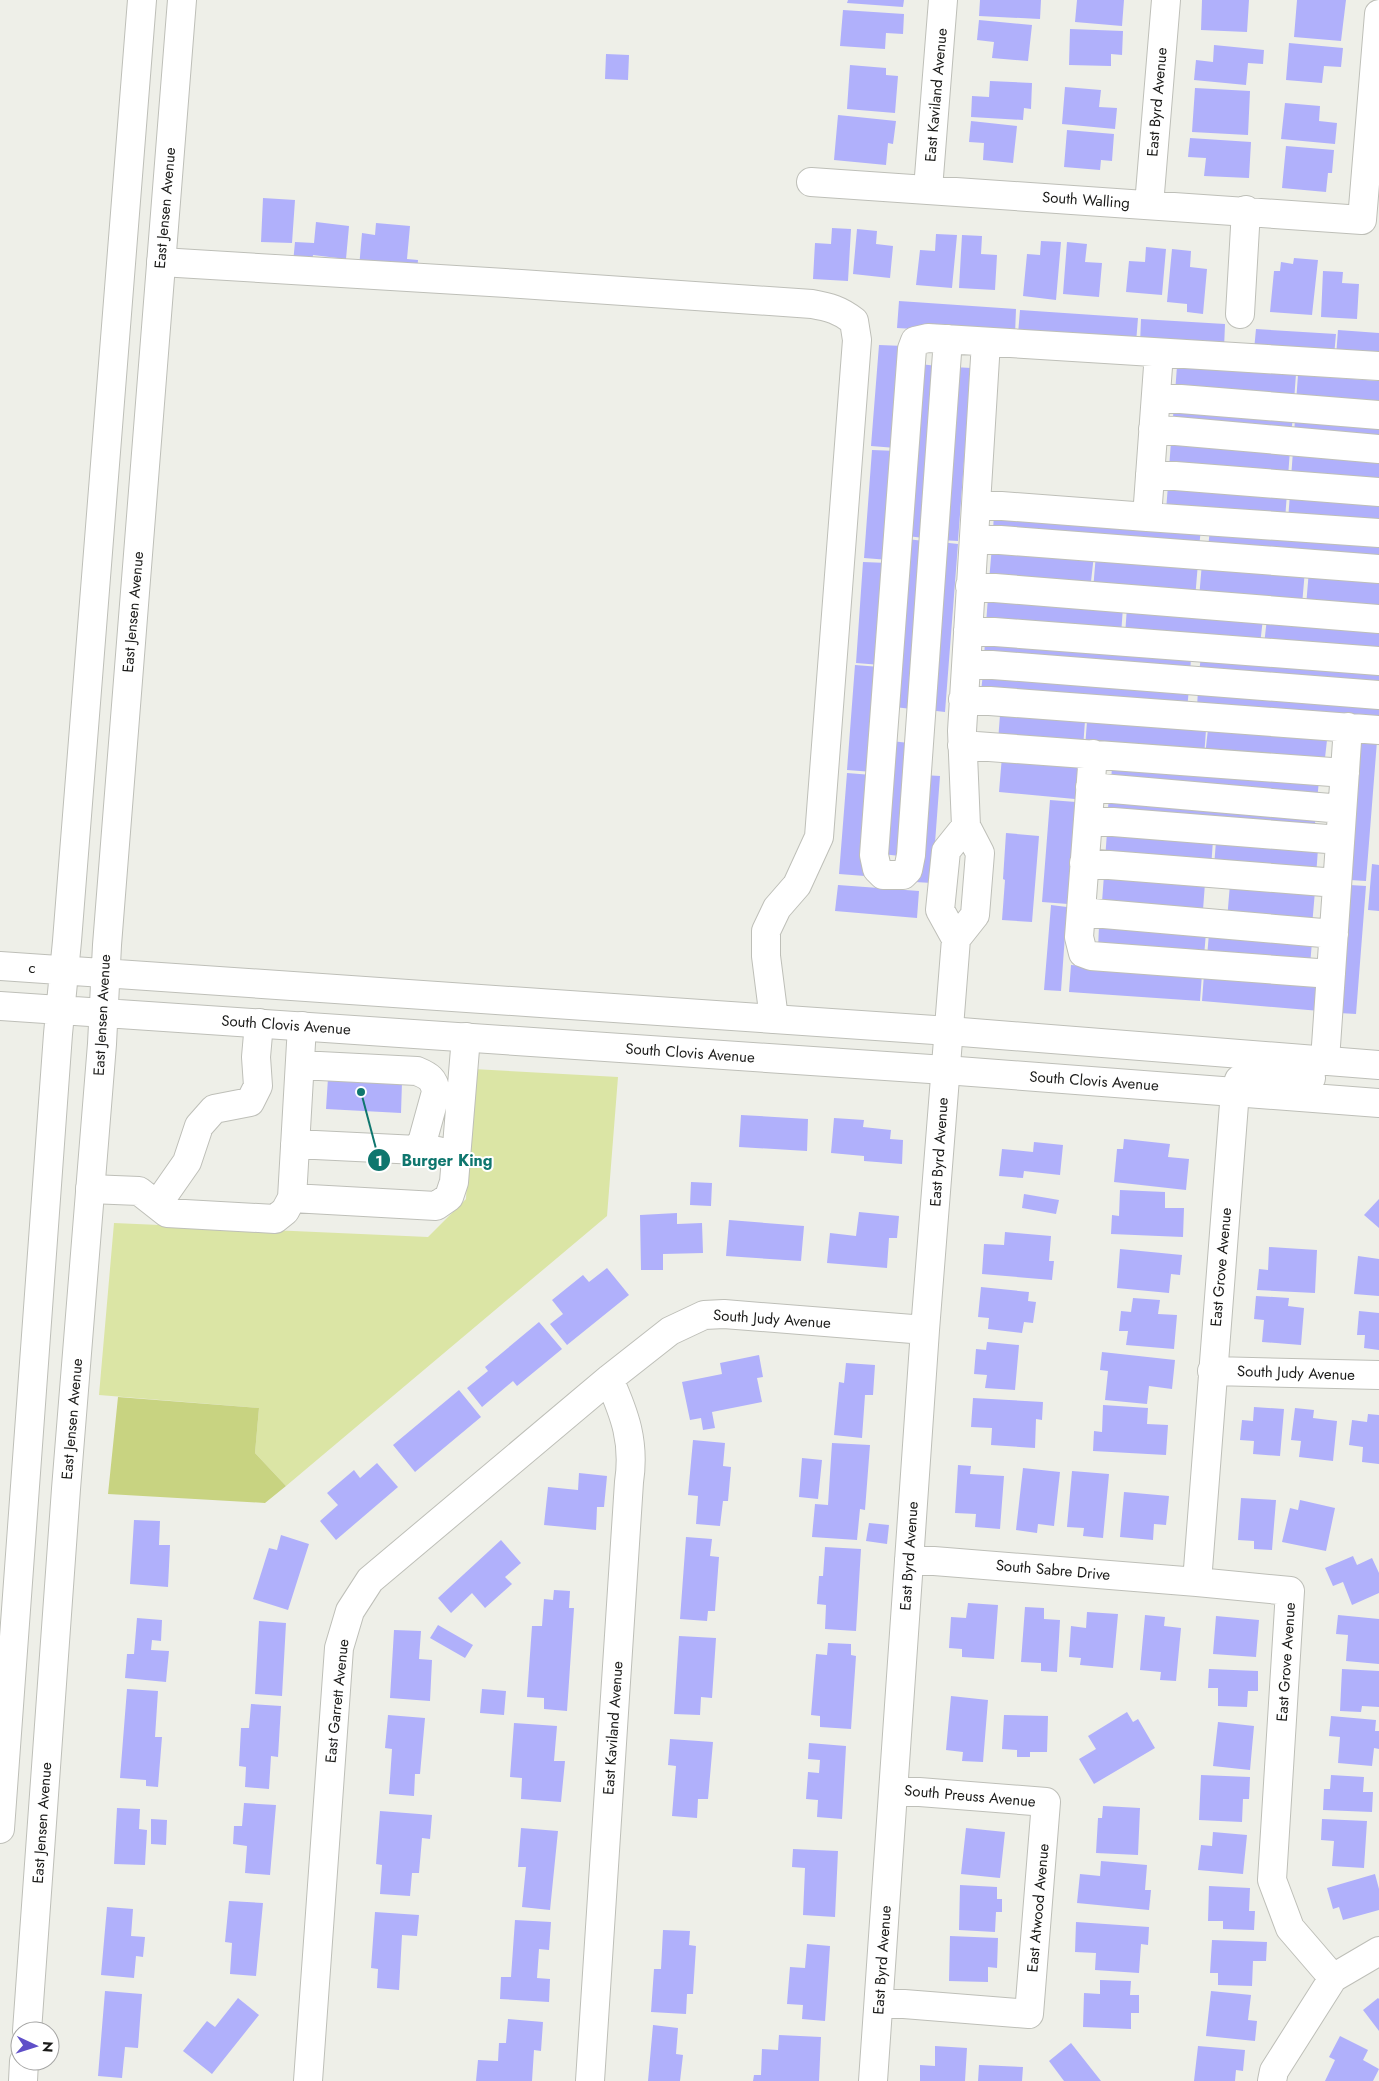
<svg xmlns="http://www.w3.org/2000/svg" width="1379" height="2081" font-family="Jost,sans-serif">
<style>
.green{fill:#dbe5a5}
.water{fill:#c8d381}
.building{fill:#b0b0fb}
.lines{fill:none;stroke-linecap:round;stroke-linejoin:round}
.minor-casing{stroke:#bebfb8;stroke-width:30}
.major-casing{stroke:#bebfb8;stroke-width:30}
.minor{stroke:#fff;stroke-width:28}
.major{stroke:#fff;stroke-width:28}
.labels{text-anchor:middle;stroke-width:4;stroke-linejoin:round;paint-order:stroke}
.street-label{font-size:15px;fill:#1b1b19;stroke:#fff}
.leader{fill:none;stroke:#0f766e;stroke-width:2}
.callout-dot{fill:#0f766e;stroke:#fff;stroke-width:2}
.mark-label{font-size:15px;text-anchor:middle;font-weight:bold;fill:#fff}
.callout-label{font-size:16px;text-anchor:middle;font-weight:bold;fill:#0f766e;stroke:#fff;stroke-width:4;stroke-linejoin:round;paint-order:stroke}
</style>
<rect width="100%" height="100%" fill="#eeefe8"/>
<path class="green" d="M473,1069l145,8 -11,139 -321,270 -31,-33 4,-45 -160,-13 15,-172 314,14 38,-38z"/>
<path class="water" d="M118,1397l141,11 -4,45 31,33 -21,17 -157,-9z"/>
<path class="building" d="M848,0h56l-1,7 -56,-4z
M980,0h61l-1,19 -61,-3z
M1077,0h47l-2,26 -47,-4z
M1202,0h47l-2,32 -46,-2z
M1297,0h49l-5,41 -47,-4z
M843,10l61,4 -1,20 -17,-1 -1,16 -45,-3z
M979,20l53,5 -4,36 -36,-3 2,-16 -17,-2z
M1070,29l53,2 -1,24 -11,-1v12l-42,-1z
M1289,43l54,5 -2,19 -17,-1 -2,17 -36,-3z
M1214,45l50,5 -1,14 -15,-1 -2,22 -52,-5 2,-20 17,2z
M606,54l23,1 -1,25 -23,-1z
M850,65l36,3v7l12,1 -3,37 -48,-4z
M990,81l42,2 -1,26 -7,-1 -1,12 -52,-3 1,-21 17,1z
M1065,87l36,3 -2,17 18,1 -2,21 -53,-5z
M1195,88l55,3 -2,44 -56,-3z
M1285,103l35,3 -1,15 18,2 -2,21 -54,-5z
M838,115l58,6 -3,23 -5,-1 -2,22 -52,-5z
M971,121l46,5 -4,37 -30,-3 1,-17 -15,-1z
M1067,130l47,4 -2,27 -11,-1 -1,10 -36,-3z
M1190,138l61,4 -2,36 -45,-2 2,-18 -18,-1z
M1286,146l48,4 -2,23h-4l-2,19 -44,-4z
M263,198l32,2 -3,43 -31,-1z
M316,222l33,4 -3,33 -33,-4 -1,10 -19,-2 2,-21 19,1z
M376,223l34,3 -3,33 11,1 -1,13 -58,-5 3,-35 13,2z
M832,228l19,1 -3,52 -35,-2 2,-36 16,1z
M857,229l20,2 -1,13 17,2 -3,32 -37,-4z
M936,234l21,1 -5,53 -36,-3 4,-35 15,1z
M962,235l20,1 -1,18 16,1 -2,35 -36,-2z
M1041,241l20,1 -5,58 -33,-4 4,-42 13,1z
M1067,242l20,2 -2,18 17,1 -3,34 -36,-3z
M1146,247l20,2 -4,46 -36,-3 3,-31 16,1z
M1172,249l19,2 -1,16 17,2 -4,45 -16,-2v-8l-20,-2z
M1294,258l24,2 -6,55 -42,-3 4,-41h6l1,-9 12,2z
M1323,271l20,1 -1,11 17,1 -2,35 -36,-2z
M899,301l117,8 -1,26 -118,-7z
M1020,310l118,8 -2,25 -118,-9z
M1141,319l84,5 -1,25 -84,-5z
M1256,329l80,5 -2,22 -80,-6z
M1338,330l41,3v26l-43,-3z
M879,345l25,1 -8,102 -25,-2z
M920,364l17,2 -13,172 -17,-2z
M1177,366l119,8 -2,27 -119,-8z
M954,367l17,1 -13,173 -18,-1z
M1298,375l81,6v27l-83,-6z
M1174,407l119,9 -2,20 -119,-10z
M1295,417l84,7v19l-85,-6z
M1171,442l119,8 -2,27 -119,-9z
M872,450l25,1 -8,109 -25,-2z
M1293,451l86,7v27l-88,-7z
M1168,485l119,8 -2,27 -119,-9z
M1290,494l89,7v26l-91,-7z
M994,513l207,16 -2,18 -206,-16z
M1210,529l169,13v19l-171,-13z
M907,539l17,2 -12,168 -18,-2z
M940,542l18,2 -13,168 -17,-2z
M992,546l102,9 -4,35 -101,-9z
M1096,554l102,9 -3,36 -102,-9z
M863,562l25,1 -7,102 -25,-2z
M1202,563l103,7 -3,35 -103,-7z
M1309,570l70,6v36l-73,-6z
M988,597l135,10 -2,28 -135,-11z
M1127,607l136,11 -3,27 -135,-10z
M1267,618l112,9v27l-115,-9z
M985,640l206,17 -1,19 -206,-17z
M1201,655l178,14v19l-180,-14z
M855,665l25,2 -7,105 -26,-2z
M983,673l206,16 -2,20 -206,-17z
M1198,689l181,15v18l-182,-14z
M1000,715l85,6 -2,27 -85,-7z
M1087,721l119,9 -2,27 -119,-9z
M1208,729l119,11 -3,27 -119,-11z
M1361,740l16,1 -11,140 -16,-1z
M891,741l18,2 -9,113 -18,-2z
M1002,756l76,7 -3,36 -76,-7z
M1112,765l207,16 -2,19 -206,-16z
M847,773l25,2 -7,101 -26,-2z
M923,775l17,1 -8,107 -17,-1z
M1109,798l207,16 -2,19 -207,-16z
M1050,800l26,2 -8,102 -26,-2z
M1107,832l106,8 -2,28 -106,-8z
M1006,833l33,3 -7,86 -30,-2 3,-40 -2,-1z
M1216,841l102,8 -2,27 -102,-9z
M1372,864l7,1v46l-11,-1z
M1104,875l101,8 -2,27 -101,-8z
M1230,884l85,7 -3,35 -85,-6z
M838,885l81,6 -2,27 -82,-7z
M1350,885l16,1 -10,128 -17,-1z
M1051,905l16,2 -6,84 -17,-1z
M1099,926l107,7 -2,23 -106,-7z
M1209,933l103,9 -2,23 -103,-8z
M1071,965l131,9 -2,27 -131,-9z
M1204,974l118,11 -2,26 -118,-10z
M328,1078l74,4 -1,31 -75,-4z
M741,1115l67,4 -1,32 -68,-4z
M834,1118l30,2 -1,7 28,3 -1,9 13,1 -1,24 -38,-3v-5l-33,-3z
M1124,1139l46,5 -2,13 21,2 -3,31 -72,-8 3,-33h6z
M1034,1142l29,3 -3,30 -36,-4 -1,7 -24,-2 3,-27 31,3z
M691,1182l21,1 -1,23 -21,-1z
M1120,1190l45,2v16h19l-1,29 -72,-3 1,-19 7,1z
M1024,1194l35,6 -3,14 -34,-6z
M1379,1199v29l-15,-13z
M859,1212l40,4 -2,22h-8l-2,30 -60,-5 3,-30 26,3z
M677,1213v11l25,-1 1,30 -40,1v16h-22l-1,-55z
M729,1220l75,6 -3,35 -75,-5z
M1005,1232l46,4 -2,25h5l-2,19 -70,-6 2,-30 20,1z
M1269,1247l48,3 -2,43 -58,-3 2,-21 9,1z
M1120,1249l62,6 -2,20 -9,-1 -2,19 -52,-5z
M1358,1256l21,3v37l-25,-2z
M607,1268l22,27 -62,50 -17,-21 13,-10 -11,-14 31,-25 6,7z
M981,1287l48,5 -1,9 8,1 -3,21 -9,-1 -2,11 -34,-4 1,-11 -11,-1z
M1256,1296l33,2 -1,8 16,2 -3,37 -39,-3 2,-22 -10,-1z
M1133,1298l27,2 -2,14 19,1 -3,34 -48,-4 2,-14h-9l2,-20 10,1z
M1359,1311l20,2v37l-15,-2 1,-13h-8z
M539,1322l23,27 -45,37 -4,-5 -31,26 -15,-19 21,-17 -3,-4z
M987,1342l32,3 -4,45 -30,-2 2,-13 -13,-1 2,-25 10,1z
M1102,1352l73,8 -3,29 -23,-3 -2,18 -42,-4 3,-29 -8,-1z
M759,1355l4,22 -6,1 5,24 -50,10 3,16 -12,2 -2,-12 -11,2 -8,-38 40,-8 -2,-11z
M846,1363l29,2 -2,30h-8l-3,43 -28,-3 5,-53 5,1z
M459,1390l22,27 -66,55 -22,-27z
M973,1398l70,4 -1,18 -6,-1 -1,29 -44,-3 1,-17 -21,-1z
M1103,1405l45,3 -1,16 21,1 -2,30 -73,-4 1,-20 8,1z
M1254,1407l30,2 -4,47 -27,-2 1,-13 -14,-1 2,-20 11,1z
M1295,1408l19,2 -1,8 24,3 -4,40 -34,-4 2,-16 -10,-1z
M1368,1414l11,1v49l-17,-2 1,-15 -14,-2 3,-25 15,2z
M693,1440l32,3 -2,23 8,1 -3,34h-5l-3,25 -24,-2 2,-28 -10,-1z
M832,1443l38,2 -5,65 -5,-1 -3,31 -45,-3 3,-33 13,1z
M802,1458l20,2 -4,39 -19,-2z
M377,1463l21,24 -62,53 -16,-19 18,-16 -11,-12 27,-23 6,8z
M958,1465l13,1 -1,8 34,2 -4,53 -25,-2 1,-13 -21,-1z
M1023,1468l37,4 -6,54 -16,-2 -1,9 -21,-3z
M1072,1471l37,3 -6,64 -20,-2 1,-8 -17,-1z
M579,1473l28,3 -3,31h-7l-1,23 -52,-5 4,-38 30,3z
M1124,1492l45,4 -3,29 -12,-1 -1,16 -33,-3z
M1241,1498l35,2 -4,50 -18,-1v-8l-16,-1z
M1300,1500l35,8 -9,43 -44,-9 8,-34 8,2z
M134,1520l26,1 -1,24h11l-2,42 -38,-3z
M869,1523l20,2 -2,19 -21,-3z
M281,1535l28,9 -21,66 -35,-11 16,-51 8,2z
M686,1537l26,2 -2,17 9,1 -4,54h-7l-1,10 -27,-2z
M501,1540l20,23 -16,14 7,7 -27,24 -13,-15 -21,20 -13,-15z
M825,1547l36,2 -5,82 -31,-2 1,-24 -9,-1 2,-28h4z
M1353,1556l4,9 15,-7 7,15v20l-27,12 -9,-23 -10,4 -8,-18z
M554,1590l16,1 -1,17h5l-7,103 -23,-2v-11l-17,-1 5,-71h10l2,-27 9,1z
M968,1603l30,2 -4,54 -32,-2v-8l-13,-1 2,-31 15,1z
M1025,1607l19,1v11l16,1 -3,52 -16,-1v-8l-20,-1z
M1087,1612l31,2 -5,54 -33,-3 1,-7 -12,-1 2,-31 15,2z
M1145,1615l20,2 -1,9 17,2 -5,53 -16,-1 1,-8 -21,-2z
M1338,1615l41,4v45l-33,-3 2,-26 -12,-1z
M1216,1616l43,4 -3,37 -43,-3z
M137,1618l25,2 -1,21 -9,-1 -1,10 18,1 -3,31 -41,-4 2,-24h7z
M259,1621l27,2 -4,73 -27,-2z
M438,1625l35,20 -8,13 -35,-20z
M394,1630l27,1 -2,28 13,1 -2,41 -40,-3z
M679,1636l37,2 -4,60 -11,-1 -1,18 -26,-1z
M828,1643l23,1v11l5,1 -5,73 -31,-2v-11l-9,-1 5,-61 11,1z
M1209,1669l49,2v20h-10l-1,16 -29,-1v-18h-10z
M1342,1669l37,2v36l-17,-1 -1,6 -21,-1z
M127,1689l31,2 -3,46h7l-4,50 -12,-1v-6l-26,-2z
M482,1689l24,2 -2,24 -24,-2z
M951,1696l37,4 -5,62 -21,-1 1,-9 -17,-2z
M251,1704l30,2 -3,51 -7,-1 -2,33 -24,-2 1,-20 -7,-1 2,-38h8z
M1127,1712l6,10 5,-3 17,29 -61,36 -15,-25 17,-10 -8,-13z
M388,1715l37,3 -5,56h-5l-1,22 -25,-2 3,-45 -7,-1z
M1004,1715l44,1 -1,36h-17v5h-13v-7l-15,-1z
M1331,1716l45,4 -1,11h4v18l-5,-1 -2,18 -34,-3 2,-26 -11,-1z
M1218,1722l36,4 -4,44 -37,-4z
M514,1723l43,3 -3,35h11l-4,41 -40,-3 1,-21 -12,-1z
M670,1739l43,3 -5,57h-10l-1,19 -25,-2 4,-50 -8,-1z
M809,1743l37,3 -4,73 -25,-2 1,-17 -12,-1 2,-27 11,1 1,-13 -12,-1z
M1201,1775l49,2 -1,22h-6l-1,23 -43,-2z
M1331,1775l33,2 -1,15h10l-1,20 -49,-2 1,-21h6z
M244,1803l32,2 -6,70 -25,-2 2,-27 -14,-2 1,-18h8z
M1103,1806l37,2 -2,47 -42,-2 2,-35h4z
M117,1808l23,1 -1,20 8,1 -2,35 -31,-1z
M380,1811l52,4 -2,24 -8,-1 -3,35h-7l-2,23 -30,-2 2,-29 -6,-1z
M151,1819l16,1 -1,25 -15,-1z
M1322,1819l45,2 -3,47 -32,-2 2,-25 -13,-1z
M521,1828l37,3 -8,79 -28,-3 4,-40h-8z
M966,1828l39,4 -5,46 -39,-4z
M1213,1832l34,3 -4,39 -45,-4 3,-25 11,1z
M793,1849l45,2 -3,66 -32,-2 2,-47 -13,-1z
M1101,1861l46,4 -2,25h6l-2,20 -72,-7 3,-29 20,2z
M1375,1874l4,15v21l-36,10 -4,-13 -6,2 -6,-21z
M960,1885l37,2v12h5v13h-6l-1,20 -36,-2z
M1209,1886l41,2 -1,23h6l-1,19 -31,-1v-8h-15z
M229,1901l34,2 -7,73 -26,-2 2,-31 -7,-1z
M107,1907l26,2 -2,27 14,1 -2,20 -7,-1 -2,22 -33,-3z
M375,1912l44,3 -2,21 -15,-1 -3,55 -22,-2 1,-19 -7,-1z
M515,1920l36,2 -2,28 -10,-1 -2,29 13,1 -1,23 -49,-3 1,-22h10z
M1076,1922l73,5 -1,18 -7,-1 -2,29 -44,-3 1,-17 -21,-1z
M663,1930l27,1 -1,14 7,1 -3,48h-6l-1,20 -35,-2 3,-43h7z
M950,1936l48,2 -1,30 -9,-1v15l-39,-1z
M1212,1940l55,2 -1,19h-13l-1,25 -34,-1v-12h-8z
M807,1944l23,2 -5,75 -23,-2 1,-14 -16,-1 3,-37 15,1z
M1100,1980l31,1 -1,14h9v18h-8v16l-48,-2 1,-34 16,1z
M105,1991l37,3 -4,54 -13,-1 -3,31 -24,-2z
M1211,1991l40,4 -3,25 9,1 -2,20 -49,-5z
M238,1998l21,17 -47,59 -29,-23 24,-30 8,6z
M1378,1998l1,1v32l-16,-21z
M508,2019l35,3 -2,29 -7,-1 -2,31h-56l2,-21 20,1 1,-18h7z
M653,2025l25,3 -2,26 7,1 -3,26h-32z
M779,2035l42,2 -2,44h-66l1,-6h7l1,-26 16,1z
M1340,2036l28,14 -5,10 16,9 -6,12h-48l10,-21 -6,-3z
M1071,2043l30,38h-37l-15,-20z
M935,2046l32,2 -2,33h-45v-16l15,1z
M1198,2046l47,4 -2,21 -7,-1 -1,11h-41z
M979,2065l44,2 -1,14h-44z"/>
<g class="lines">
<g class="minor-casing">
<path id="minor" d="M811,182l551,38 17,-206
M928,189l15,-189
M1149,205l17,-205
M161,262l360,22 291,20c17,3 28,6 42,17l3,19 -38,497 -22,48 -20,23 -11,23v25l8,63
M1240,314l6,-104
M948,339l-37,516 -3,15 -5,5h-20l-6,-6 -3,-14 38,-506 3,-8 13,-3 451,28
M1159,353l-12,164 232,16
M1156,397l223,18
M1153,429l226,20
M1150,474l229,18
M976,504l171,13
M974,538l405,31
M970,586l409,33
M968,630l411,31
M967,663l412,32
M963,699l416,31
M962,745l383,28
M1093,754l-14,183 4,16 8,3 240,18
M1090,787l252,22
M1088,820l252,20
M1084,863l253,20
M1081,912l253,22
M956,939l19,-24 5,-62 -14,-27 -4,-95 24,-389
M1325,1060l23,-333
M300,1065l117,6c12,5 17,8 19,21l-16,58
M1235,1091l-38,491 93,9 -18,289 18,48 43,50
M295,1144l143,7
M90,1189l49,2 28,22 108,6 10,-8 7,-13 10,-172
M292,1198l144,8 13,-9 5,-15 12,-145
M157,1205l30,-43 12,-36 15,-17 36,-7 8,-16 -2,-29 3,-34
M1212,1371l167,4
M909,1559l288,23
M879,2002l150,12 17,-212 -152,-12
M308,2081l31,-433 11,-37 20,-31 239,-201 61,-48 34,-16 20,-1 201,16
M590,2081l39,-599c6,-40 -4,-67 -20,-103
M873,2081l52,-751 31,-391 -16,-29 6,-59 20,-25
M1272,2081l2,-10 59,-93 46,-27"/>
</g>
<g class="major-casing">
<path id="major" d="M0,966l949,65 430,34
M0,1006l945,64 434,33
M1235,1091l4,-11 17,-6 55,4
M0,1829l58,-795 9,-93 75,-941
M27,2031l39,-542 36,-445 5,-99 75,-945
M23,2081l1,-20"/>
</g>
<use href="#minor" class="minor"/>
<use href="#major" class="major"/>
</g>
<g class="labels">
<g class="street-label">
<text transform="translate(936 95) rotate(-85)" y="5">East Kaviland Avenue</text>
<text transform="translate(1157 102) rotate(-85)" y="5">East Byrd Avenue</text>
<text transform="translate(1086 200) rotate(4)" y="5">South Walling</text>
<text transform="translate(165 208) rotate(-85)" y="5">East Jensen Avenue</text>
<text transform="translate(133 612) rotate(-85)" y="5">East Jensen Avenue</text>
<text transform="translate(32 968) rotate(3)" y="5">c</text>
<text transform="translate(102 1015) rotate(-87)" y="5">East Jensen Avenue</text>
<text transform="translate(286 1025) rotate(4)" y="5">South Clovis Avenue</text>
<text transform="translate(690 1053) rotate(4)" y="5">South Clovis Avenue</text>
<text transform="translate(1094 1081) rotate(4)" y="5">South Clovis Avenue</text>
<text transform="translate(939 1152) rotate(-86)" y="5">East Byrd Avenue</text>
<text transform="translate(1221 1267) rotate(-85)" y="5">East Grove Avenue</text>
<text transform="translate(772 1319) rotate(4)" y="5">South Judy Avenue</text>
<text transform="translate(1296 1373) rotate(2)" y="5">South Judy Avenue</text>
<text transform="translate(72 1419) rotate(-85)" y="5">East Jensen Avenue</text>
<text transform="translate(909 1556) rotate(-86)" y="5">East Byrd Avenue</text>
<text transform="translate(1053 1570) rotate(5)" y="5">South Sabre Drive</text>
<text transform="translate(1286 1662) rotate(-86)" y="5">East Grove Avenue</text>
<text transform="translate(337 1701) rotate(-84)" y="5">East Garrett Avenue</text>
<text transform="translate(613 1728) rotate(-86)" y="5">East Kaviland Avenue</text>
<text transform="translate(970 1796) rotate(5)" y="5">South Preuss Avenue</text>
<text transform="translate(42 1823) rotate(-86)" y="5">East Jensen Avenue</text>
<text transform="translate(1038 1908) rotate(-85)" y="5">East Atwood Avenue</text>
<text transform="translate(882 1960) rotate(-86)" y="5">East Byrd Avenue</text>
</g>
</g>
<path class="leader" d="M361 1092L379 1160"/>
<g class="callout-dot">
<circle cx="361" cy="1092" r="5"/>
<circle cx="379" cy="1160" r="12"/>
</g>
<g class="mark-label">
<text x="379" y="1166">1</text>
</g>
<g class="callout-label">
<text x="447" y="1166">Burger King</text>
</g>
<g transform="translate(35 2046) rotate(94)"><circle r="24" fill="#ffffff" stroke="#a4a4a3"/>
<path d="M0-4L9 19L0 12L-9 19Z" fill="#5f4fc8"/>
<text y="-8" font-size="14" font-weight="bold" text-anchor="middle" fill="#1b1b19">N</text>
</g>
</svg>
